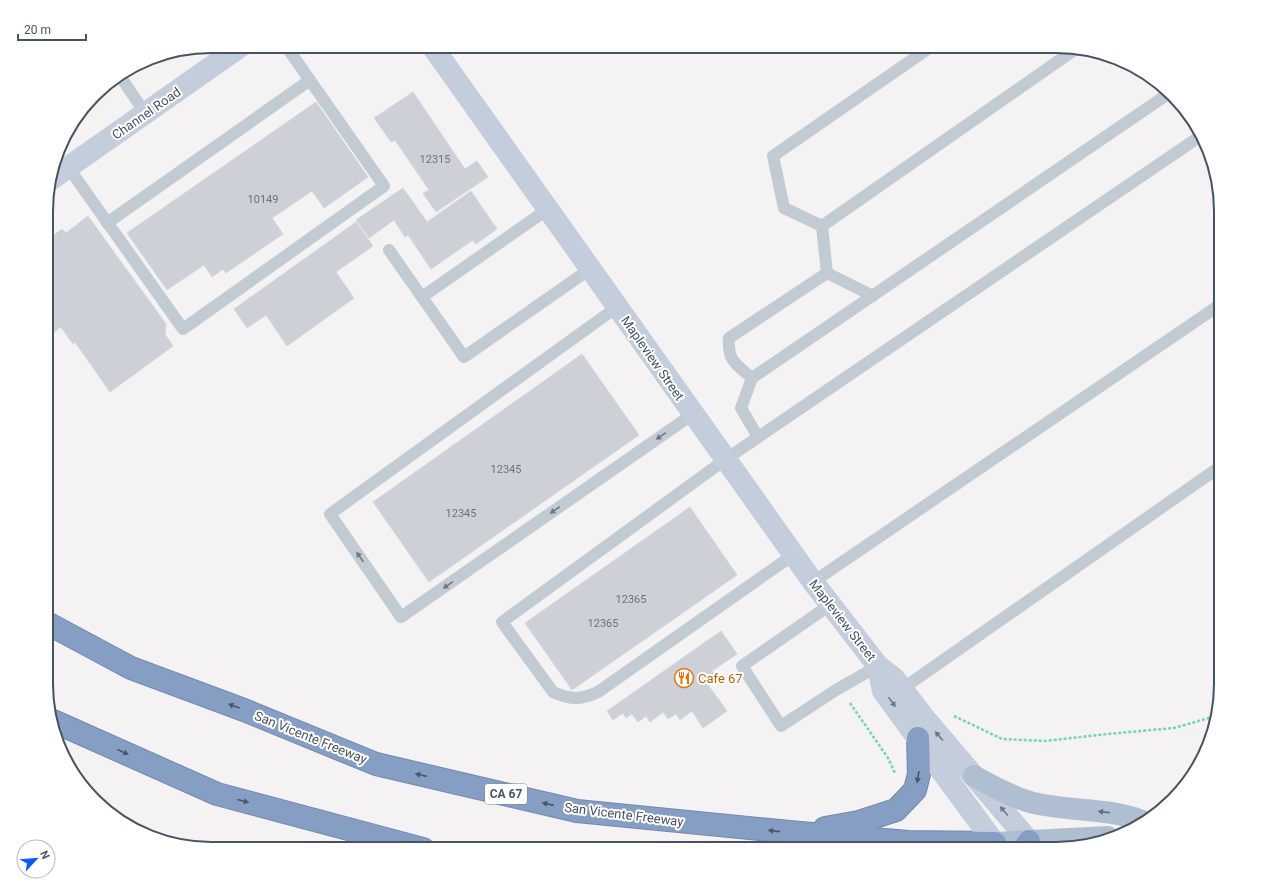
<svg xmlns="http://www.w3.org/2000/svg" width="1267" height="895" font-family="Roboto,sans-serif">
<style>
.building{fill:#ced0d8;stroke:#d6d7de}
.lines{fill:none;stroke-linecap:round;stroke-linejoin:round}
.motorway-casing{stroke:#7189b0;stroke-width:24}
.path{stroke:#73d6af;stroke-width:2.5;stroke-dasharray:3 2;stroke-linecap:butt}
.service{stroke:#c2cbd4;stroke-width:12}
.secondary{stroke:#c3cddc;stroke-width:22}
.primary{stroke:#b0bed2;stroke-width:22}
.motorway{stroke:#869ec4;stroke-width:22}
.oneway{fill:#6d7784}
.oneway2{fill:#6d7887}
.oneway3{fill:#4b5767}
.oneway4{fill:#626e7e}
.labels{text-anchor:middle;stroke-width:4;stroke-linejoin:round;paint-order:stroke}
.number-label{font-size:11px;fill:#6a7280}
.shield{fill:#fff;stroke:#7f8791;stroke-width:1}
.shield-label{font-size:12px;font-weight:bold;fill:#485362}
.street-label{font-size:13px;fill:#485362;stroke:#fff}
.food-label{font-size:13px;fill:#c56008;stroke:#fff;text-anchor:start}
.rim{fill:none;stroke:#485362;stroke-width:2}
</style>
<rect width="100%" height="100%" fill="#f4f2f2"/>
<path class="building" d="M413,92l52,77 12,-8 11,16 -52,35 -13,-19 6,-3 -34,-50 -4,2 -17,-24z
M316,102l52,75 -44,31 -12,-17 -40,27 11,16 -57,39 -3,-4 -11,8 -8,-12 -37,25 -40,-57z
M403,188l24,34 44,-31 26,38 -21,15 -3,-4 -42,29 -23,-34 -3,2 -11,-17 -25,18 -13,-18z
M88,216l78,108 -1,10 8,12 -63,46 -35,-50 -2,2 -12,-17 -14,10v-97l15,-11 4,4z
M356,222l17,24 -37,26 18,26 -67,48 -21,-31 -19,13 -13,-19z
M582,354l57,81 -210,147 -56,-80z
M690,507l47,68 -165,115 -47,-67z
M721,631l16,23 -25,17 3,3 -2,7 -5,4 19,26 -24,17 -11,-17 -12,9 -4,-6 -8,5 -5,-7 -13,10 -4,-6 -8,6 -6,-8 -6,4 -3,-5 -10,7 -6,-9z"/>
<g class="lines">
<g class="motorway-casing">
<path id="motorway" d="M47,623l84,45 113,42 132,54 201,47 223,22 108,9 87,1
M53,721l164,73 206,55
M825,828l34,-6 37,-12 19,-20 4,-16 -1,-36
M1024,849l5,-8"/>
</g>
<path class="path" d="M850,703l38,55 7,15
M954,716l48,23 43,2 62,-7 67,-6 42,-12"/>
<path class="service" d="M120,76l25,37
M68,167l115,162 201,-143 -98,-140
M107,223l203,-143
M822,226l-38,-18 -11,-52 159,-110
M389,250l75,107 126,-88
M873,296l-46,-23 -5,-47 255,-178
M422,297l126,-88
M617,307l-287,207 71,103 292,-203
M752,378c-15,-13 -25,-17 -23,-40l98,-65
M758,437l-17,-29 11,-30 416,-284
M793,555l-195,137c-17,8 -28,8 -45,0l-51,-70 224,-163 476,-324
M813,582l408,-278
M830,605l-88,61 39,60 55,-36 42,-24
M902,689l319,-223"/>
<path class="secondary" d="M432,46l381,536 65,84 16,12 28,37 107,126
M50,180l191,-134
M878,666l5,25 116,158"/>
<path class="primary" d="M974,776c18,10 36,20 56,26 37,10 76,5 112,19
M995,843l113,-6"/>
<use href="#motorway" class="motorway"/>
</g>
<defs><path id="oneway-solid" d="M-6-.8H1V-3.2L6.5 0L1 3.2V.8H-6Z"/></defs>
<g class="oneway">
<use href="#oneway-solid" transform="translate(661 436) rotate(145)"/>
<use href="#oneway-solid" transform="translate(555 510) rotate(145)"/>
<use href="#oneway-solid" transform="translate(360 557) rotate(-125)"/>
<use href="#oneway-solid" transform="translate(448 585) rotate(145)"/>
</g>
<g class="oneway2">
<use href="#oneway-solid" transform="translate(892 702) rotate(54)"/>
<use href="#oneway-solid" transform="translate(939 736) rotate(-130)"/>
<use href="#oneway-solid" transform="translate(1004 811) rotate(-130)"/>
</g>
<g class="oneway3">
<use href="#oneway-solid" transform="translate(234 706) rotate(-160)"/>
<use href="#oneway-solid" transform="translate(123 752) rotate(24)"/>
<use href="#oneway-solid" transform="translate(421 775) rotate(-167)"/>
<use href="#oneway-solid" transform="translate(918 777) rotate(99)"/>
<use href="#oneway-solid" transform="translate(243 801) rotate(15)"/>
<use href="#oneway-solid" transform="translate(548 804) rotate(-167)"/>
<use href="#oneway-solid" transform="translate(774 831) rotate(-174)"/>
</g>
<use class="oneway4" href="#oneway-solid" transform="translate(1104 812) rotate(-173)"/>
<defs>
<g id="restaurant-ring" transform="scale(1)"><circle r="9.5" fill="#fff" stroke="#e8710a" stroke-width="1.5"/><path d="M-5-6h1v4h1v-4h1v4h1v-4h1v5L-1.5 .5V6h-2V.5L-5-1ZM5-6V6H3V1.5H1.5Q1.5-4 5-6Z" fill="#e8710a"/></g>
</defs>
<g fill-rule="evenodd">
<use href="#restaurant-ring" x="684" y="678"/>
</g>
<g class="labels">
<g class="number-label">
<text x="435" y="163">12315</text>
<text x="263" y="203">10149</text>
<text x="506" y="473">12345</text>
<text x="461" y="517">12345</text>
<text x="631" y="603">12365</text>
<text x="603" y="627">12365</text>
</g>
<rect class="shield" x="485" y="784" width="42" height="20" rx="3"/>
<g class="shield-label">
<text x="506" y="798">CA 67</text>
</g>
<g class="street-label">
<text transform="translate(146 113) rotate(-35)" y="5">Channel Road</text>
<text transform="translate(653 358) rotate(55)" y="5">Mapleview Street</text>
<text transform="translate(843 620) rotate(52)" y="5">Mapleview Street</text>
<text transform="translate(311 737) rotate(22)" y="5">San Vicente Freeway</text>
<text transform="translate(624 814) rotate(7)" y="5">San Vicente Freeway</text>
</g>
<g class="food-label">
<text x="698" y="683">Cafe 67</text>
</g>
</g>
<path d="M0 0H1267V895H0ZM211 53H1056A158 158 0 0 1 1214 211V684A158 158 0 0 1 1056 842H211A158 158 0 0 1 53 684V211A158 158 0 0 1 211 53Z" fill="#fff" fill-rule="evenodd"/>
<path class="rim" d="M211 53H1056A158 158 0 0 1 1214 211V684A158 158 0 0 1 1056 842H211A158 158 0 0 1 53 684V211A158 158 0 0 1 211 53Z"/>
<g transform="translate(36 859) rotate(64)"><circle r="19" fill="#ffffff" stroke="#b6bac0"/>
<path d="M0-3L7 15L0 10L-7 15Z" fill="#0a59f6"/>
<text y="-6" font-size="11" font-weight="bold" text-anchor="middle" fill="#485362">N</text>
</g>
<path d="M18 34v6h68v-6" fill="none" stroke="#485362" stroke-width="2"/>
<text x="24" y="34" font-size="12" fill="#485362" stroke="#ffffff" stroke-width="3" paint-order="stroke">20 m</text>
</svg>
